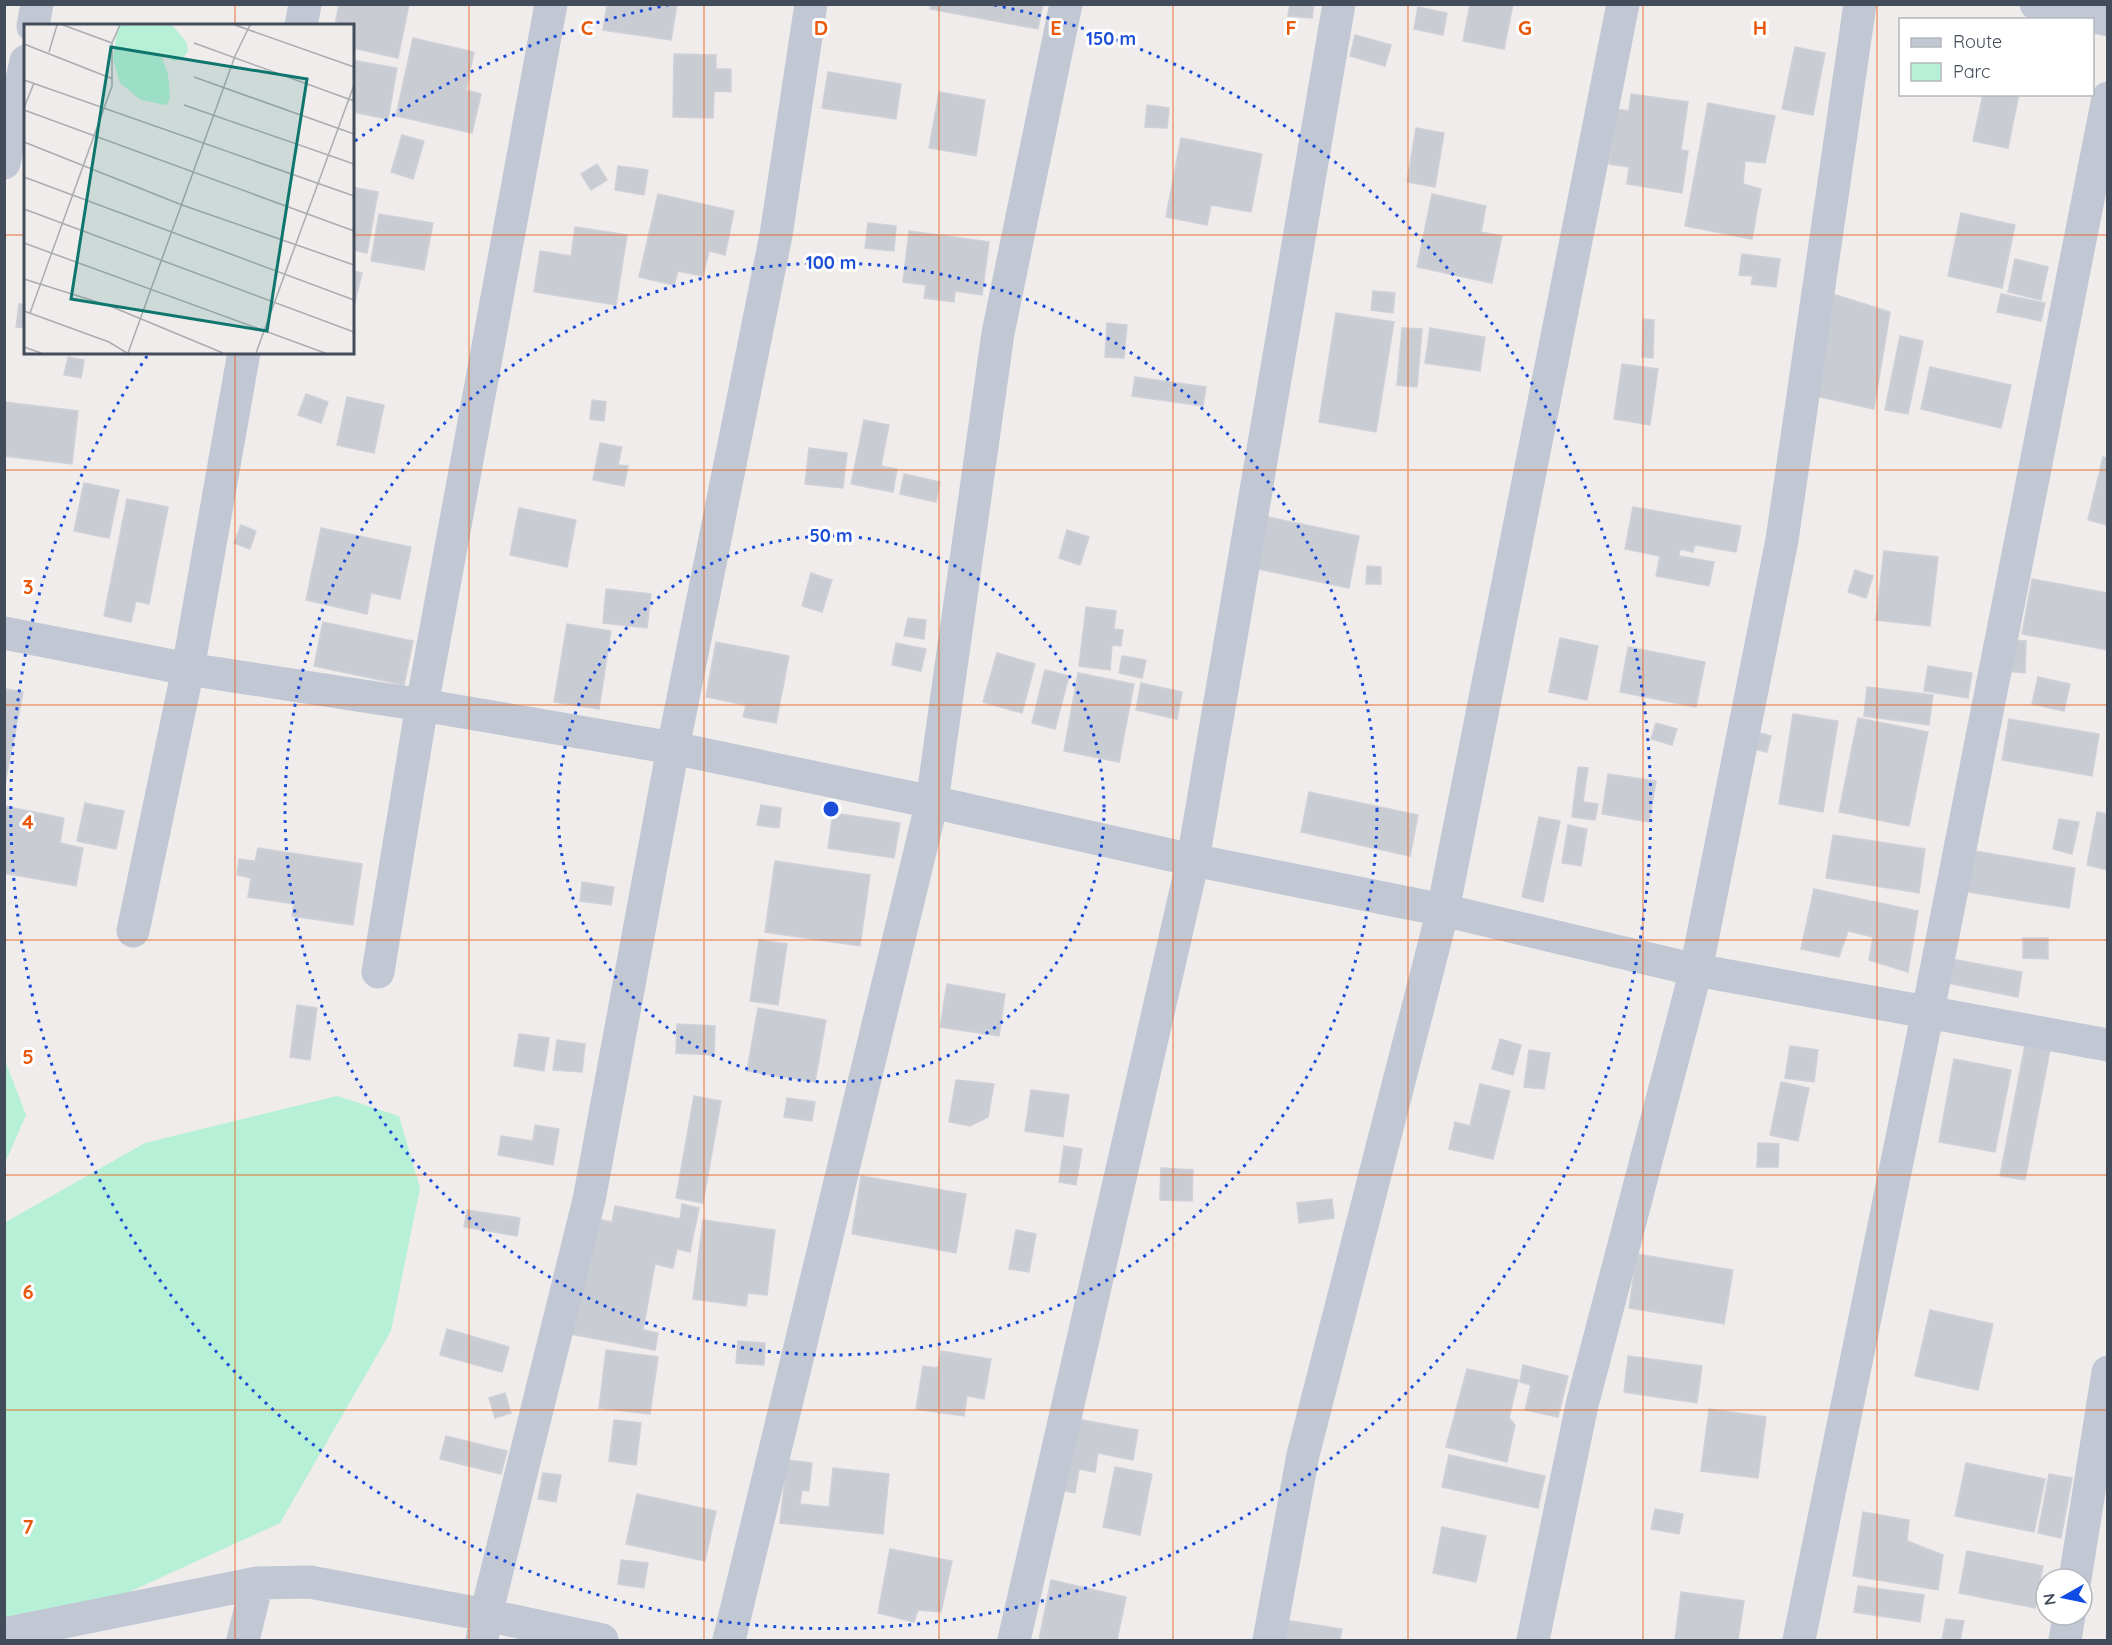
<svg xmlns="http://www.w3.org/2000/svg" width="2112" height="1645" font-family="Quicksand,sans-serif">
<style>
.green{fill:#b6f0d6}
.building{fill:#caccd4;stroke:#cfd0d8;stroke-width:1.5}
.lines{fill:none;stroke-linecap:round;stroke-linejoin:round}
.street{stroke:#c1c8d4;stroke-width:33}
.grid{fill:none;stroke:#e8590c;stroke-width:1.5;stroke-opacity:0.55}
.ring{fill:none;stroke:#1d4ed8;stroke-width:3;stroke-dasharray:3 6}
.inset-road{fill:none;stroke:#aaacb1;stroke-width:1.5}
.view{fill:#0f766e;fill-opacity:0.15;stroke:#0f766e;stroke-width:3}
.inset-edge{fill:none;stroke:#434c5a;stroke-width:3}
.grid-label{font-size:20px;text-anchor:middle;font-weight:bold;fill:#e8590c;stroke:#fff;stroke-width:6;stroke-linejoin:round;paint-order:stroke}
.centre{fill:#1d4ed8;stroke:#fff;stroke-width:3}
.ring-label{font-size:18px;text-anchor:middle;font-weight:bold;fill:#1d4ed8;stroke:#fff;stroke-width:6;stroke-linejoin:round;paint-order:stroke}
</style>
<rect width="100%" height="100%" fill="#efeceb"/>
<path class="green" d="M5,1060l21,55 -21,48 -1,-103z
M337,1096l62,20 21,72 -29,143 -111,192 -186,85 -89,10 -1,-395 141,-80z"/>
<path class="building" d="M339,4h70l-11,54 -46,-10v-22h-17z
M607,4h70l-6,36 -68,-10z
M931,4h112l-5,25 -108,-20z
M1290,4h24l-2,14 -24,-2z
M1470,4h43l-9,45 -41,-8z
M1418,7l29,6 -4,22 -29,-6z
M1355,35l36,10 -6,21 -35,-10z
M413,38l61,14 -8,38 15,4 -9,39 -76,-17z
M1795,47l30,6 -12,62 -31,-6z
M674,54l42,1v14h15v23l-17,-1 -1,27 -40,-1z
M352,60l45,8 -9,51 -36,-7z
M828,72l73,12 -5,35 -74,-11z
M939,92l46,8 -9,56 -47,-8z
M1631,94l57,8 -7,48 7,1 -6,42 -55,-9 2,-17 -20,-3 8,-55 12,2z
M1983,94h36l-11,54 -35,-7z
M1708,103l67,13 -10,47 -20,-2 -2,23 18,5 -9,50 -67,-13z
M1147,105l22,3 -2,20 -22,-1z
M1416,128l28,5 -9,54 -28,-5z
M402,135l22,6 -11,38 -22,-7z
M1181,138l81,16 -11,58 -40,-7 -4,20 -41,-8z
M597,164l10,16 -16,10 -10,-16z
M618,166l30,4 -4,25 -29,-5z
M352,187l26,5 -11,61 -15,-3z
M658,194l76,17 -9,44 -16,-4 -6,25 -25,-5 -4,14 -35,-8z
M1432,194l54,12 -5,26 21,4 -10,47 -75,-16z
M1961,213l54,12 -13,63 -54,-12z
M379,214l54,9 -9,47 -53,-9z
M868,223l28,3 -2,25 -29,-3z
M575,227l52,8 -11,70 -82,-13 6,-41 31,5z
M909,231l80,11 -7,53 -27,-4 -1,11 -30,-4 2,-13 -23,-3z
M1742,254l38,5 -4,28 -25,-3 2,-8 -14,-1z
M2015,259l33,8 -7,33 -33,-8z
M352,271l10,2 -10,42z
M1373,291l22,2 -2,20 -22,-3z
M1833,294l57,18 -16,97 -63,-14z
M2001,294l44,9 -4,18 -44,-9z
M19,304h7v24l-10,-1z
M1336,313l58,9 -18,110 -57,-10z
M1643,319l11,1 -1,38 -11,-1z
M1107,323l20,2 -3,33 -19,-1z
M1402,328l20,1 -5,58 -20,-2z
M1430,328l55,9 -5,34 -55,-8z
M1900,336l23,5 -15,73 -23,-4z
M68,357l16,3 -3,18 -17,-3z
M1622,364l36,5 -8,56 -36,-6z
M1930,367l81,18 -10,43 -80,-19z
M1135,377l71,10 -3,19 -71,-10z
M306,394l22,8 -7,21 -23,-8z
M347,397l37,8 -10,48 -37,-8z
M592,400l14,2 -2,19 -14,-2z
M4,402l74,9 -6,53 -68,-8z
M864,420l25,5 -8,41 16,3 -4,23 -42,-8z
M600,443l22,4 -4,18 10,1 -4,20 -31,-6z
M809,448l38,5 -4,35 -38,-4z
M2103,457l5,1v67l-20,-5z
M904,474l36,8 -4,20 -36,-8z
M84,483l35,7 -10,48 -35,-7z
M127,499l41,8 -19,97 -13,-3 -5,21 -27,-6z
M1633,507l108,19 -5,26 -41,-7 -2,7 -13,-3 -1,7 35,6 -5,24 -53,-10 4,-20 -35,-7z
M519,508l57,12 -9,47 -57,-12z
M1263,516l96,20 -10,52 -96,-20z
M241,525l15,6 -6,18 -16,-6z
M321,528l90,19 -11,52 -29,-6 -4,21 -61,-14z
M1067,530l22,7 -9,28 -21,-7z
M1884,551l54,6 -8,69 -54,-6z
M1367,566l14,1v17h-15z
M1855,570l18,6 -7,22 -18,-6z
M811,573l21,7 -10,32 -20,-6z
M2032,579l76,14v57l-86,-16z
M606,589l45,5 -4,34 -44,-5z
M1086,607l30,4 -2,18 9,1 -2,16 -9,-1 -2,25 -31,-4z
M908,618l18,2 -2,19 -20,-3z
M323,622l90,19 -9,44 -90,-19z
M567,624l44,7 -12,78 -45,-7z
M1560,638l38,8 -11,54 -38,-8z
M2008,640l18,1 -1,32 -18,-2z
M716,642l73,14 -13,67 -33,-6 3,-12 -40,-8z
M896,643l30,6 -5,22 -29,-6z
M1628,647l77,15 -9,45 -76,-15z
M997,653l38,11 -13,49 -39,-11z
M1122,656l24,4 -4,18 -23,-5z
M1928,666l44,7 -4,25 -44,-7z
M1045,670l24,6 -14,53 -23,-6z
M1078,673l56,11 -15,78 -55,-11z
M2038,677l32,7 -6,27 -32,-7z
M1141,683l41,9 -5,27 -41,-9z
M1867,687l66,8 -4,30 -65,-9z
M6,689l17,3 -19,96v-91z
M1793,714l45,7 -15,91 -44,-8z
M1858,718l70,14 -19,94 -70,-14z
M2009,719l90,15 -7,42 -90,-16z
M1656,723l21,6 -5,16 -21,-6z
M1749,730l22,6 -4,16 -22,-5z
M1578,767l10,1 -5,34 15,2 -3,16 -23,-3z
M1608,774l48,7 -7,41 -47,-8z
M1309,792l109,23 -8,41 -109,-24z
M85,803l39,8 -8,38 -39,-8z
M761,805l20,3 -2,20 -22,-3z
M4,806l60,12 -4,25 23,5 -7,38 -72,-13z
M2097,812l11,2v56l-21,-5z
M833,813l67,10 -6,35 -66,-10z
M1539,817l21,4 -17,81 -21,-5z
M2059,819l20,3 -7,32 -19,-5z
M1568,825l19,4 -6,37 -19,-3z
M1833,835l92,14 -6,44 -93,-15z
M258,848l104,16 -9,61 -61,-9 2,-12 -46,-7 3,-19 -14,-3 2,-16 16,2z
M1975,851l100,17 -6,40 -101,-16z
M775,861l95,14 -10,71 -95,-14z
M582,882l32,5 -3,18 -31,-4z
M1814,889l104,22 -10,61 -39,-12 4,-23 -25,-6 -9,26 -38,-8z
M2023,938h25v21l-25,-1z
M759,940l28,4 -9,61 -28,-4z
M1951,959l71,13 -4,25 -71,-14z
M947,984l58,10 -6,42 -59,-9z
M297,1005l20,3 -7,52 -20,-3z
M758,1008l68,12 -11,62 -68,-11z
M677,1024l38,2 -1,29 -38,-2z
M519,1034l30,4 -5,33 -30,-5z
M1500,1039l21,6 -8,30 -21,-6z
M557,1040l28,4 -3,28 -29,-2z
M2025,1045l25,5 -25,130 -25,-4z
M1790,1046l28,4 -4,32 -29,-4z
M1529,1050l21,3 -6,36 -20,-2z
M1954,1059l57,11 -16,82 -56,-10z
M956,1080l38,4 -6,33 -18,9 -21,-4z
M1781,1082l28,6 -11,53 -28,-6z
M1480,1084l30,7 -17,68 -44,-10 6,-27 15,4z
M1031,1090l38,5 -6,42 -38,-6z
M694,1096l27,5 -18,102 -27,-5z
M787,1098l28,4 -3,19 -28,-4z
M535,1125l24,4 -6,36 -55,-10 3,-19 32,5z
M1758,1143l21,1 -1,23h-21z
M1064,1146l18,3 -6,36 -17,-3z
M1161,1168l32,2 -1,31 -32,-1z
M861,1176l105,18 -10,59 -104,-19z
M1332,1199l2,19 -35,5 -2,-20z
M682,1204l17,4 -9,44 -13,-3 -4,19 -18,-4 -12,66 15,3 -3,17 -106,-20 44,-112 19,4 3,-16 65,13z
M467,1210l53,8 -3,18 -53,-9z
M703,1220l72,10 -8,65 -19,-2 -2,13 -53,-7z
M1016,1230l20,4 -7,38 -20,-3z
M1637,1254l96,16 -9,54 -95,-16z
M1930,1310l63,14 -15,66 -63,-14z
M447,1329l62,18 -7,25 -62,-17z
M738,1341l27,2 -1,22 -28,-2z
M606,1350l52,7 -8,57 -51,-6z
M941,1351l50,8 -7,40 -17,-3 -3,20 -48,-7 7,-43 15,2z
M1628,1356l74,10 -5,37 -73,-11z
M1523,1365l45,11 -10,41 -33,-7 6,-25 -11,-3z
M1467,1369l51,11 -9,38 6,7 -8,37 -61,-15z
M505,1393l6,20 -16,5 -6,-20z
M1709,1409l57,8 -8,61 -57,-7z
M1066,1417l72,13 -5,30 -35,-7 -3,19 -16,-3 -4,24 -22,-4z
M614,1420l27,3 -5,42 -27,-4z
M446,1436l61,15 -6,23 -61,-15z
M1449,1455l96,21 -7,32 -96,-21z
M787,1460l25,3 -3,28 -7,-1 -2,14 29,3 4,-39 56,6 -6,60 -103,-11z
M1966,1463l79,16 -11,53 -79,-16z
M1115,1467l37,7 -12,61 -37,-8z
M543,1473l18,2 -5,27 -18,-3z
M2049,1474l23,4 -11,60 -23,-5z
M637,1494l79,17 -11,50 -79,-17z
M1655,1509l28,5 -4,20 -28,-5z
M1863,1512l46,8 -2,21 36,14 -5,35 -85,-14z
M1442,1527l44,9 -10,46 -43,-9z
M890,1549l62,12 -11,51 -23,-2 -4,12 -36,-9z
M1967,1551l76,15 -8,42 -76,-15z
M621,1560l27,3 -4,25 -26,-4z
M1051,1580l75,17 -9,43h-78z
M1858,1586l66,9 -4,27 -66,-10z
M1681,1592l63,9 -6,39h-63z
M1946,1619l18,2 -4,19h-18z
M1285,1620l57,9 -2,11h-59z"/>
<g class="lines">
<path class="street" d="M2036,4l72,16
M33,26l4,-22
M301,26l4,-22
M4,163l22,-102
M4,633l184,36 234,36 251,43 259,54 261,58 250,50 253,60 412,75
M133,931l55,-262 56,-317
M378,972l44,-267 129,-701
M2075,1579l33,-207
M4,1634l253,-51 53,-1 176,33 116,25
M243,1640l14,-57
M482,1640l4,-25 103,-415 84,-452 103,-513 35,-231
M729,1640l203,-838 66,-469 68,-329
M1014,1640l179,-780 146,-856
M1269,1640l34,-185 140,-545 180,-906
M1533,1640l49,-235 114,-435 86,-430 78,-536
M1799,1640l129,-629 180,-913
M2065,1640l4,-25"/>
</g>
<path class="grid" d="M235,4v22M469,4v1636M704,4v1636M939,4v1636M1173,4v1636M1408,4v1636M1643,4v1636M1877,4v1636M4,235h22M352,235h1756M235,352v1288M4,470h2104M4,705h2104M4,940h2104M4,1175h2104M4,1410h2104"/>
<g class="ring">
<circle cx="831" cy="809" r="273"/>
<circle cx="831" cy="809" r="546"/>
<path d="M355 141A820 820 0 0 1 668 5M994 5A820 820 0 1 1 147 356"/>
</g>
<g transform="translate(24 24)">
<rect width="330" height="330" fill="#efeceb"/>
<path d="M94,1h54l15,18 1,8 -6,8 -8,2 -14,-9 8,22 2,24 -4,7 -25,-5 -21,-17 -7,-24z" fill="#b6f0d6"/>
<path class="inset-road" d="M39,1l49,18M211,1l119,42M170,19l160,58M0,20l89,35M25,28l8,-27M170,53l160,57M0,56l330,116M160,81l170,59M0,84l10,-25M0,86l330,121M0,118l158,63 172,60M0,153l330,123M0,185l330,123M0,219l301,110M0,255l86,27 113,47M0,287l85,31 18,11M6,289l82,-227v-43l8,-18M0,323l17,6M104,329l107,-297 15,-31M232,329l98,-268"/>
<path class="view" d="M87,23l196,32 -40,252 -196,-32z"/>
<rect width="330" height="330" class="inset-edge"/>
</g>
<g class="grid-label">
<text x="587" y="35">C</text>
<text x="821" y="35">D</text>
<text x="1056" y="35">E</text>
<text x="1291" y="35">F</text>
<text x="1525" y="35">G</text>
<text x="1760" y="35">H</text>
<text x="28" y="594">3</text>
<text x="28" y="829">4</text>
<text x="28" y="1064">5</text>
<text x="28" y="1299">6</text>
<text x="28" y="1534">7</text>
</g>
<circle cx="831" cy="809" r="9" class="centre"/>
<g class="ring-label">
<text x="1111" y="45">150 m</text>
<text x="831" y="269">100 m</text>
<text x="831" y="542">50 m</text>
</g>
<rect width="2112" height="1645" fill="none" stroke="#434c5a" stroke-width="12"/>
<rect x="1899" y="18" width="195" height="78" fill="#ffffff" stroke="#b4b7bd" stroke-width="1.5"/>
<rect x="1911" y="38" width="30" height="9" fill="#c1c8d4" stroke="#b4b7bd" stroke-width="1.5"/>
<text x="1953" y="48" font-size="18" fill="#434c5a">Route</text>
<rect x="1911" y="63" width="30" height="18" fill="#b6f0d6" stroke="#b4b7bd" stroke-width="1.5"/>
<text x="1953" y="78" font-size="18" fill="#434c5a">Parc</text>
<g transform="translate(2064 1597) rotate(261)"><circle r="28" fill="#ffffff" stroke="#b4b7bd" stroke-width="1.5"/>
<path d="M0-4.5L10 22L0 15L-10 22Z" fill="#104be5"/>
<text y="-9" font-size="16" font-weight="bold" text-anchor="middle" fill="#434c5a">N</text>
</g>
</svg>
